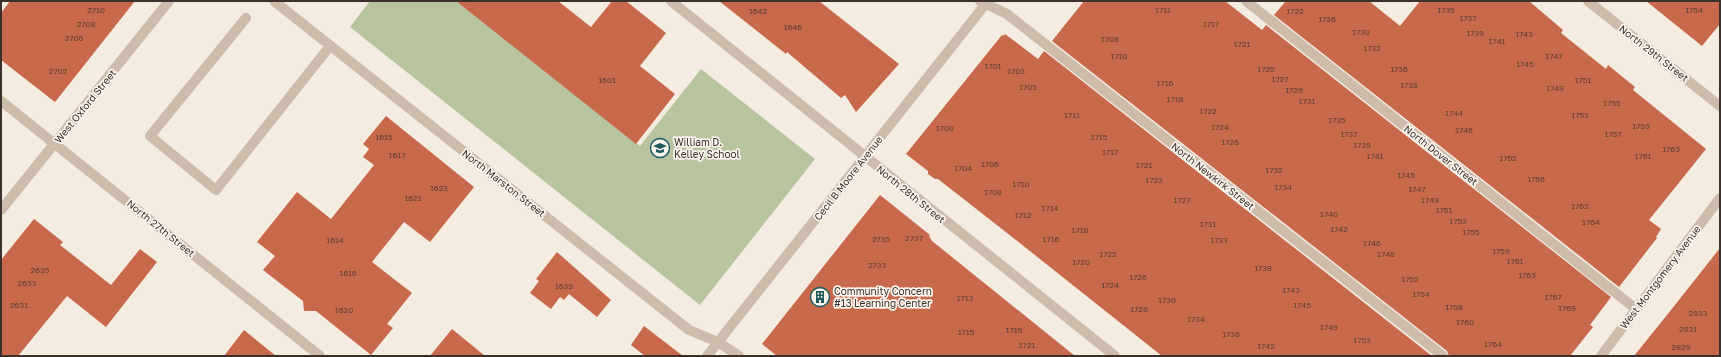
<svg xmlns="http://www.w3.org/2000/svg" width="1721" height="357" font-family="'Golos Text',sans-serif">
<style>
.green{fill:#b8c4a0}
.building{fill:#c8694b}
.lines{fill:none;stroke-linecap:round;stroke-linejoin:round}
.service{stroke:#cdbbac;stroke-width:10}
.minor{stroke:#cdbbac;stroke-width:10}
.tertiary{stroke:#cdbbac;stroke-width:10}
.labels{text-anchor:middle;stroke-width:3.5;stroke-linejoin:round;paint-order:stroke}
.number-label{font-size:8px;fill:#5e3e33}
.street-label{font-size:10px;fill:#3b302b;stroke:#fbf5ee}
.poi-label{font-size:10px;fill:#3b302b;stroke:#fbf5ee;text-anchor:start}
</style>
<rect width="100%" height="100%" fill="#f4ebe1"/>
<path class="green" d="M370,1h87l183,145 61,-77 114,90 -115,146 -350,-278z"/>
<path class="building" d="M10,1h125l-80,101 -54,-42v-47z
M456,1h102l33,26 21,-26h14l40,32 -26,33 35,28 -39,50z
M719,1h100l80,63 -43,48 -11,-17 -4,3 -54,-46 -1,2z
M1084,1h141l37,29 4,-5 345,272 -21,28 3,2 -23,29h-121l-2,-5 -395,-310z
M1286,1h83l31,25 20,-25h109l34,29 -2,3 45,36 2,-4 27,22 -2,3 73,59 -57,71 12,9 -5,8 1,1 -38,49 -345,-272z
M1646,1h74v23l-18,22z
M1005,34l33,25 6,-8 388,305h-270l-146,-116 -78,-61h-3l-7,-5v-3l-22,-17 96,-119 1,1z
M386,116l88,71 -44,55 -26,-20 -32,40 40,31 -25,31 6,4 -22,27 -55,-44h-12l-1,-10 -40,-31 12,-14 -18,-14 40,-50 34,27 43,-54 -11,-8 6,-8 -6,-5z
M880,195l50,40 -1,1 3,5 143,115h-298l-15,-12z
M34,219l29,23 -3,3 51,40 29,-36 17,13 -51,65 -39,-31 -49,60h-17v-96z
M1720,248v108h-86l37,-46z
M557,252l54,48 -14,17 -28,-23 -5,6 -4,-3 -9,12 -21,-16 9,-12 -3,-2z
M644,326l39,30h-38l-14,-11z
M452,329l33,27h-55z
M244,330l32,26h-52z"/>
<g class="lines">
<path class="service" d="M246,18l-96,118 66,54 114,-144"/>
<path class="minor" d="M274,1l415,329 29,12 21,14
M671,1l444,355
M980,1l27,13 436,342
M1246,1l390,308
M1,101l319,255
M1,210l168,-209
M1601,356l119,-158"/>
<path class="tertiary" d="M1588,1l132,105
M707,356l281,-355"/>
</g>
<defs>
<g id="school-ring" transform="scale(1)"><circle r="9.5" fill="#fbf5ee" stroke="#1f5a5e" stroke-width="1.5"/><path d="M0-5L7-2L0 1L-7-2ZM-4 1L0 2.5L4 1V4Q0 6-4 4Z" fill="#1f5a5e"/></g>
<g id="building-ring" transform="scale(1)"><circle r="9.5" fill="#fbf5ee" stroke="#1f5a5e" stroke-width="1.5"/><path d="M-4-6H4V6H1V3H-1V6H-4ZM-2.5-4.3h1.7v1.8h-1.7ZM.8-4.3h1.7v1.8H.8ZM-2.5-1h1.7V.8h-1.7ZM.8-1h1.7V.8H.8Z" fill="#1f5a5e"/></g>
</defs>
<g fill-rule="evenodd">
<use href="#school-ring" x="660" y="148"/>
<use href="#building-ring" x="820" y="297"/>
</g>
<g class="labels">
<g class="number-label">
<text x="96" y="13">2710</text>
<text x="1163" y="13">1711</text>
<text x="1446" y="13">1735</text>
<text x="1694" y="13">1754</text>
<text x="758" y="14">1642</text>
<text x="1295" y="14">1722</text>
<text x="1468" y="21">1737</text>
<text x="1327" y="22">1726</text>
<text x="86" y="27">2708</text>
<text x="1211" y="27">1717</text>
<text x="793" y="30">1646</text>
<text x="1361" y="35">1730</text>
<text x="1475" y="36">1739</text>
<text x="1524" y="37">1743</text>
<text x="74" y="41">2706</text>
<text x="1110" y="42">1708</text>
<text x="1497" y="44">1741</text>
<text x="1242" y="47">1721</text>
<text x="1372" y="51">1732</text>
<text x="1119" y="59">1710</text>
<text x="1554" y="59">1747</text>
<text x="1525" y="67">1745</text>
<text x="993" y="69">1701</text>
<text x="1266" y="72">1725</text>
<text x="1399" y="72">1736</text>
<text x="58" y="74">2702</text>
<text x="1016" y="74">1703</text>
<text x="1280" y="82">1727</text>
<text x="607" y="83">1601</text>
<text x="1583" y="83">1751</text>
<text x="1165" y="86">1716</text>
<text x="1409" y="88">1738</text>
<text x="1028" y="90">1705</text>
<text x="1555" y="91">1749</text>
<text x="1294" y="93">1729</text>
<text x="1175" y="102">1718</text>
<text x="1307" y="104">1731</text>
<text x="1612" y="106">1755</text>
<text x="1208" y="114">1722</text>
<text x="1454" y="116">1744</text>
<text x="1072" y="118">1711</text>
<text x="1580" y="118">1753</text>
<text x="1337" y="123">1735</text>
<text x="1641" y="129">1759</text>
<text x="1220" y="130">1724</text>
<text x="945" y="131">1700</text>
<text x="1464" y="133">1746</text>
<text x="1349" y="137">1737</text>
<text x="1613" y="137">1757</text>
<text x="384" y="140">1615</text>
<text x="1099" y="140">1715</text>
<text x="1230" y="145">1726</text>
<text x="1362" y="148">1739</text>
<text x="1671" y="152">1763</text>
<text x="1110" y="155">1717</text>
<text x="397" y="158">1617</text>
<text x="1375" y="159">1741</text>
<text x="1643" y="159">1761</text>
<text x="1508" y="161">1752</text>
<text x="990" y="167">1706</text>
<text x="1144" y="168">1721</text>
<text x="963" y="171">1704</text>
<text x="1274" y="173">1732</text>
<text x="1406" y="178">1745</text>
<text x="1536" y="182">1756</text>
<text x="1154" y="183">1723</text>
<text x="1021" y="187">1710</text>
<text x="1283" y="190">1734</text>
<text x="439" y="191">1623</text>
<text x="1417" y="192">1747</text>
<text x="993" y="195">1708</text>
<text x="413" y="201">1621</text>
<text x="1182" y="203">1727</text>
<text x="1430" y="203">1749</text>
<text x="1580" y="209">1762</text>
<text x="1050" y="211">1714</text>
<text x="1444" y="213">1751</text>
<text x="1329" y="217">1740</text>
<text x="1023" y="218">1712</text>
<text x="1458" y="224">1753</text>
<text x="1591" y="225">1764</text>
<text x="1208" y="227">1731</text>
<text x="1339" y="232">1742</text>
<text x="1080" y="233">1718</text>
<text x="1471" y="235">1755</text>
<text x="914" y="241">2737</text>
<text x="881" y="242">2735</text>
<text x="1051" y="242">1716</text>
<text x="335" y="243">1614</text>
<text x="1219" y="243">1733</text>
<text x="1372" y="246">1746</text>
<text x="1501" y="254">1759</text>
<text x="1108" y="257">1722</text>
<text x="1386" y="257">1748</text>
<text x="1515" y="264">1761</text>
<text x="1081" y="265">1720</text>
<text x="877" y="268">2733</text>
<text x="1263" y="271">1739</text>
<text x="40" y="273">2635</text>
<text x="348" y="276">1616</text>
<text x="1527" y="278">1763</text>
<text x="1138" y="280">1726</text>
<text x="1410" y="282">1752</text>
<text x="27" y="286">2633</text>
<text x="1110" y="288">1724</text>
<text x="564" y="289">1639</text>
<text x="1291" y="293">1743</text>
<text x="1421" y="297">1754</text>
<text x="1553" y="300">1767</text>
<text x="965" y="301">1713</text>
<text x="1167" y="303">1730</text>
<text x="19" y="308">2631</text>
<text x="1302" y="308">1745</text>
<text x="1454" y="310">1758</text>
<text x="1567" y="311">1769</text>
<text x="1139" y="312">1728</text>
<text x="344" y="313">1620</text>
<text x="1698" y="316">2833</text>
<text x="1196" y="322">1734</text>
<text x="1465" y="325">1760</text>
<text x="1329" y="330">1749</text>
<text x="1688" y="332">2831</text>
<text x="1014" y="333">1719</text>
<text x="966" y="335">1715</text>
<text x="1231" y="337">1738</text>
<text x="1362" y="343">1753</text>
<text x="1493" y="347">1764</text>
<text x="1027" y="348">1721</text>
<text x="1266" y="349">1742</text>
<text x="1681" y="350">2829</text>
</g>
<g class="street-label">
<text transform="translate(1654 53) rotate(38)" y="4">North 29th Street</text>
<text transform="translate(85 106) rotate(-51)" y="4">West Oxford Street</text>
<text transform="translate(1441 155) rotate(38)" y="4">North Dover Street</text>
<text transform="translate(1213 176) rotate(38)" y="4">North Newkirk Street</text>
<text transform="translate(848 178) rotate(-52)" y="4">Cecil B Moore Avenue</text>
<text transform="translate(504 183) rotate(38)" y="4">North Marston Street</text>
<text transform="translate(911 194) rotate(39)" y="4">North 28th Street</text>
<text transform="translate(161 228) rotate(39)" y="4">North 27th Street</text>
<text transform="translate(1660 277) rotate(-53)" y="4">West Montgomery Avenue</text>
</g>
<g class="poi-label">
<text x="674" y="146">William D.<tspan x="674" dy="12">Kelley School</tspan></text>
<text x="834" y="295">Community Concern<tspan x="834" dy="12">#13 Learning Center</tspan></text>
</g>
</g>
<rect width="1721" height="357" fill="none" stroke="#3b302b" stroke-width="4"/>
</svg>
